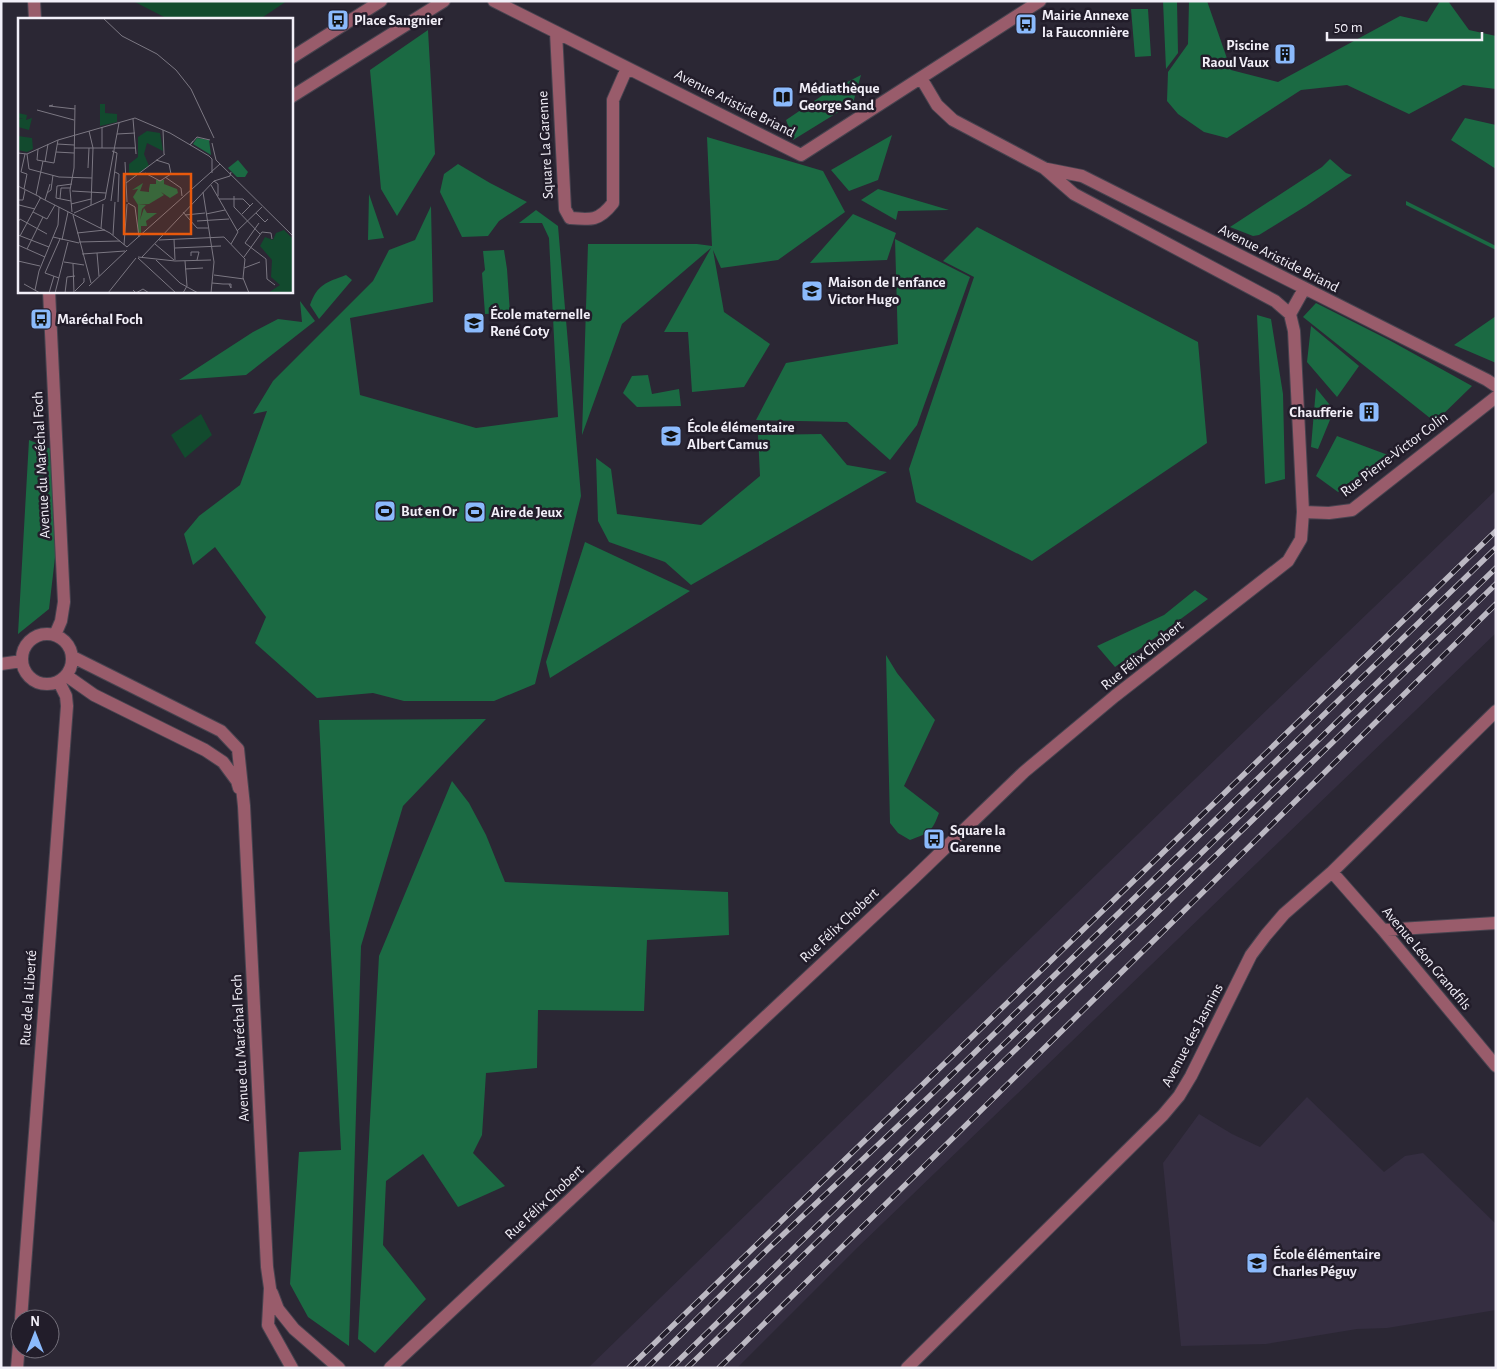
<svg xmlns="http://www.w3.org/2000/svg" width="1497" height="1369" font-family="'Alegreya Sans',sans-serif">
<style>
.built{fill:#352e41}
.green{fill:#124a2e}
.forest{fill:#1b6a43}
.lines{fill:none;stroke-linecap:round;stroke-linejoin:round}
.minor-casing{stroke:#47434f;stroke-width:14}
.minor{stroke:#995c6b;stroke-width:12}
.rail-casing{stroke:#bcb9c3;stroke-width:5.5}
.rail{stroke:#221d2a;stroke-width:4;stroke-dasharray:11;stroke-linecap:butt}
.labels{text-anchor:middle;stroke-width:5;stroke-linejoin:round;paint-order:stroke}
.poi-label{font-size:15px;font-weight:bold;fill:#f2eff8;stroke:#221d2a;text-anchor:start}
.street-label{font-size:15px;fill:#f2eff8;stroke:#221d2a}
.inset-road{fill:none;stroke:#7b7782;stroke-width:1}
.view{fill:#e8590c;fill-opacity:0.15;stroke:#e8590c;stroke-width:2.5}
.inset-edge{fill:none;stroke:#f2eff8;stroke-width:2.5}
</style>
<rect width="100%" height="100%" fill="#2b2734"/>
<path class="built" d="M1496,490v143l-639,615 -120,120h-149l580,-563z
M1307,1097l77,75 21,-16 18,-3 73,71v86l-109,18 -30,1 -91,15 -85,2 -18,-183 36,-49 33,20 28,13z"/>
<path class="green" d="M133,1h154l-27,18h-92z
M201,414l11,21 -27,23 -14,-23z"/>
<path class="forest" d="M1163,1h14l1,52 -12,16z
M1189,1h18l24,69 47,12 122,-66 27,6 13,-21h8l21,29 27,6v53l-33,-4 -54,29 -62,-29 -46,5 -74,48 -23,-6 -26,-18 -11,-13 1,-29 20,-28z
M1131,9h17l3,47 -16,1z
M428,30l7,124 -38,62 -16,-27 -11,-119z
M861,75l-8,28 -60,37 -7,-20 40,-27z
M1465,118l31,7v44l-45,-29z
M892,135l-14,45 -29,11 -18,-21z
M707,137l116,34 22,41 -67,48 -57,8 -8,-18 11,62 46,32 -26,43 -52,5 -4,-60h-24l47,-84 -89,76 -40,111 6,-191h109l15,2z
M1330,159l16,14 6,2 -46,31 -47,29 -6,1 -23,-9 92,-60z
M458,164l32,19 37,19 -28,19 -11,15 -26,1 -22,-45 4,-18z
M878,189l71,21 -51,1 -2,9 -35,-20z
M369,194l15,44 -16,2z
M1406,201l90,45v4l-90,-45z
M431,206l2,96 -83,16 10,77 116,33 82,-11 -9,-179 -7,-15h-23l17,-13 22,16 23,270 -46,188 -41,17h-90l-31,-8 -56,5 -62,-55 11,-26 -51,-70 -22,18 -9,-31 15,-18 41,-31 27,-74 -14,3 20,-33 100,-100 16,-31 26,-10z
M853,214l43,19 -9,27 -77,3z
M977,227l221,115 9,101 -175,118 -116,-59 -7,-33 65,-192 -31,-16z
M895,239l75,38 -53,148 -27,35 -43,-38 -91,-2 30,-57 112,-19z
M504,250l3,19 3,44 -25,1 -3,-41 3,-3 -2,-19z
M346,275l6,5 -33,39 -9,-14c8,-21 15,-22 36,-30z
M300,301l15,20 -69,54 -67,5 74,-48 25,-13 24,3z
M1316,303l73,37 83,46 -37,36 -132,-105z
M1257,315l14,4 12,75 2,85 -20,5z
M1496,316v47l-42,-18z
M1311,326l48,40 -22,31 -30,-35z
M648,375l4,19 27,-5 2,17 -44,1 -14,-14 9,-17z
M1316,388l18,22 -16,39 -7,-2z
M821,434l26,31 40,7 -196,113 -26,-23 -56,-20 -11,-21 -2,-63 15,11 6,45 84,11 59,-49 -2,-41z
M1337,436l51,19 -50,37 -22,-16z
M29,440l22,9 5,100 -7,60 -31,25z
M585,542l105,49 -140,87 -4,-16z
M1195,590l13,9 -93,68 -18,-21 67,-31z
M886,655l11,18 38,47 -31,66 35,27c-7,19 -10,20 -29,27l-12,-7 -8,-10z
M486,719l-83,87 -42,140 -12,400 -41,-29 -18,-33 9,-132 42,-2 -22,-430z
M452,781l17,22 17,32 19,47 223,10 1,43 -82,5 -3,71 -106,-1 -1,58 -51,5 -4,62 -9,18 32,33 -47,21 -35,-53 -37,27 -3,64 43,54 -51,54 -17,-14 21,-383z"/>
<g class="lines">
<g class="minor-casing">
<path id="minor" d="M34,1l1,18
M494,1l307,154 239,-154
M556,32l9,177 5,9c21,2 29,3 43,-15v-103l14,-32
M291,58l90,-57
M291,97l153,-96
M1047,169l35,7 405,204 9,6
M49,291l15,311 -3,19 -6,14
M1290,314l14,-25
M1303,512l26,1 23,-3 144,-113
M22 659a25 25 0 1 1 50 0a25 25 0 1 1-50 0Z
M73,657l148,74 17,18 6,57 23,461 3,21 -2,37 24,43
M1,664l21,-3
M67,676l27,19 111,55 18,12 14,19 2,7
M1332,872l51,58 113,136
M1383,930l113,-7
M272,1293l6,16 16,20 45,39
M21,1319l46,-613 -1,-10 -7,-14
M17,1368l3,-36
M390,1368l524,-490 110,-106 91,-76 173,-135 13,-22 2,-27 -9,-181 -4,-17 -15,-13 -201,-107 -30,-26 -91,-48 -16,-15 -16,-27
M907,1368l256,-253 16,-19 12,-20 60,-121 15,-20 18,-21 48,-42 164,-161"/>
</g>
<use href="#minor" class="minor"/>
<g class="rail-casing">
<path id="rail" d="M629,1368l867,-837
M647,1368l122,-120 165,-156 562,-544
M671,1368l271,-264 554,-536
M687,1368l809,-784
M719,1368l777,-764"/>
</g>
<use href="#rail" class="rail"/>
</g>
<defs>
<g id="bus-square" transform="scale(1.125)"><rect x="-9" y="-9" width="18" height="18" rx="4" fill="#8bbafc" stroke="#221d2a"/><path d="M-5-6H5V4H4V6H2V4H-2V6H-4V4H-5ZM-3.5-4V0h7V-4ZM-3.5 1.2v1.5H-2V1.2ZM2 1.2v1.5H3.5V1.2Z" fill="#111"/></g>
<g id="building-square" transform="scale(1.125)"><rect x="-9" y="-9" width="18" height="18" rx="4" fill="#8bbafc" stroke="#221d2a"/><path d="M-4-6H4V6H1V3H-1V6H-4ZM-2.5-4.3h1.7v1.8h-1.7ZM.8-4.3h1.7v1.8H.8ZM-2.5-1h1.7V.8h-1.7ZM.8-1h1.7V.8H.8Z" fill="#111"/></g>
<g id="library-square" transform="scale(1.125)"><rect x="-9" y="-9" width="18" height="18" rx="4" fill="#8bbafc" stroke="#221d2a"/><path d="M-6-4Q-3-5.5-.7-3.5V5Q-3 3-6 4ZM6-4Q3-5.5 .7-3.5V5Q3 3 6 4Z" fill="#111"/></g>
<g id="school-square" transform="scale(1.125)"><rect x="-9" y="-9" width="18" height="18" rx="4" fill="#8bbafc" stroke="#221d2a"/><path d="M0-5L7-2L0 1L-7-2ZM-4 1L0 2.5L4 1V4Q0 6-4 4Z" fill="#111"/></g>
<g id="stadium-square" transform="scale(1.125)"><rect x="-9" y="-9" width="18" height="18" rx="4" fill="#8bbafc" stroke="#221d2a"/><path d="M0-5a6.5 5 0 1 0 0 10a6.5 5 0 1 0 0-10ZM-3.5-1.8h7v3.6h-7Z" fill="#111"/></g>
</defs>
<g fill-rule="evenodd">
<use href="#bus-square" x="338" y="20"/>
<use href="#bus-square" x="1026" y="24"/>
<use href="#building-square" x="1285" y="54"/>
<use href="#library-square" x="783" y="97"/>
<use href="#school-square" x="812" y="291"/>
<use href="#bus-square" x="41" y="319"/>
<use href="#school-square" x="474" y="323"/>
<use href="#building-square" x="1369" y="412"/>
<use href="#school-square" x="671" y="436"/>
<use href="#stadium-square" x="385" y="511"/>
<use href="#stadium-square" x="475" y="512"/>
<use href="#bus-square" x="934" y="839"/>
<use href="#school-square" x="1257" y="1263"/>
</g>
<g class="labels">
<g class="poi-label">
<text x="1042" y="20">Mairie Annexe<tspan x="1042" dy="17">la Fauconnière</tspan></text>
<text x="354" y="25">Place Sangnier</text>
<text x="1269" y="50" text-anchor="end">Piscine<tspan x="1269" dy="17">Raoul Vaux</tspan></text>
<text x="799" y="93">Médiathèque<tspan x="799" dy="17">George Sand</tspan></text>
<text x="828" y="287">Maison de l'enfance<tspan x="828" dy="17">Victor Hugo</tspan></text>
<text x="490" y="319">École maternelle<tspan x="490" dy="17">René Coty</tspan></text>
<text x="57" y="324">Maréchal Foch</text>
<text x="1353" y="417" text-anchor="end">Chaufferie</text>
<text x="687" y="432">École élémentaire<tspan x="687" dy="17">Albert Camus</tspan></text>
<text x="401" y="516">But en Or</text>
<text x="491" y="517">Aire de Jeux</text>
<text x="950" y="835">Square la<tspan x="950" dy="17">Garenne</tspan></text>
<text x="1273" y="1259">École élémentaire<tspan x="1273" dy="17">Charles Péguy</tspan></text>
</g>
<g class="street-label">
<text transform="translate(735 103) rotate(27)" y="5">Avenue Aristide Briand</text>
<text transform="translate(545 145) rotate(-93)" y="5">Square La Garenne</text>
<text transform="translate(1279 258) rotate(27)" y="5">Avenue Aristide Briand</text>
<text transform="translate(1394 454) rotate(-37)" y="5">Rue Pierre-Victor Colin</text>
<text transform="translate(41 465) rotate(-93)" y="5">Avenue du Maréchal Foch</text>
<text transform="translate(1142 655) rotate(-39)" y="5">Rue Félix Chobert</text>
<text transform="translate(839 925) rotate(-43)" y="5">Rue Félix Chobert</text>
<text transform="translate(1427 958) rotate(50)" y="5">Avenue Léon Grandfils</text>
<text transform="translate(28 998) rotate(-86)" y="5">Rue de la Liberté</text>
<text transform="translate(1192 1035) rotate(-62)" y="5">Avenue des Jasmins</text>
<text transform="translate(240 1048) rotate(-93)" y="5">Avenue du Maréchal Foch</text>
<text transform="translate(544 1202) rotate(-43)" y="5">Rue Félix Chobert</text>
</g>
</g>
<g transform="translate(18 18)">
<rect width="275" height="275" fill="#2b2734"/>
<path d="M82,86h5v9l12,1v8l-17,4zM0,95l9,2 -1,5 6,-2 -3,12 -11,-3v-8h5l-5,-1zM129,113l13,2 3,18 -16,-8 -3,11 5,12 -15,10 -5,-3v-9l9,-7v-20zM0,118l14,2 1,11 -6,3 -9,-2zM266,212l9,9v54h-25l12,-8 -9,-8 1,-17 -12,-14 5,-9 8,3 3,-7z" fill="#124a2e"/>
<path d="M179,120l12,2 2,15 -18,-11zM220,142l10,12 -3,5h-8l-9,-9zM138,162h8v4l13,5 1,4 -8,5 -9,-6 3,3 -15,9 -11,1 -5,-8 5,-8 -6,1 11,-7 -3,8 9,1v-8l-5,-3 5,3 1,5v-5h6zM120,187h8l-4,4 -2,11 4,-12 3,5h10l-11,8 1,5h-6v7l-3,-1z" fill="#1b6a43"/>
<path class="inset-road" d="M85,0l19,18 35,18 19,16 15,19 23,49M35,87l-4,1 26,3M19,92l37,10M115,101l3,35M84,109v21M145,112l1,24M99,116l18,-1M175,123l-3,4 7,-8 13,3M194,125l4,17 77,76M39,126l17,1M56,130h19l-4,-17M20,131l-1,11 17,3 4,-23M38,134l18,1M0,135l9,1 31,-14 77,-22 35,15 39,23 3,3v14M9,136l2,15 30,8 33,1M27,144l3,-18M107,144l2,40M70,150l1,-20M97,154l4,2 -1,28M127,155l15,8 11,-7 -2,-10 -13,-4M147,159l16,11 1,8M196,163l4,3v12M108,165l39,-29M193,167l27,47 -7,12M0,168l22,11M6,171l3,-15 -6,-2 4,-18M54,173l34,2M185,174l11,70 -3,31M29,175l4,-3 2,-15M18,177l7,-34M216,178v11l26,27M21,179l71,36 17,14M42,181l1,-11h9M87,181l14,-76M201,181h24l7,7M0,182h5l2,-10M27,182l5,-16M53,183l-15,-3 1,-12 15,-2M93,183l6,-48 -5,-2M110,185l7,4 4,30M53,186l20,-5M1,187l16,4M73,187l2,-57h43M15,194l14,7 8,-14M54,194l-2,-22 4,-22 1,-63M165,194l14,16h11M56,195l31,-14M238,195l9,9 3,-3M188,196l19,-4M224,196l11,-11M55,197l18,68M167,197l20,-2M179,203l32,-2M0,204l2,-3 27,15M241,205l-14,20 21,16 1,20 8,6M83,210l2,-24M219,213l25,-24M59,215l28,-3M0,217l31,12M95,217l2,-33M2,218l21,-39M35,219l26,6M156,221l1,21M44,222l6,-28M141,222l65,-3 21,22 -2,19 6,15M61,224l41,-1M137,226l19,16M0,227l27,12M106,227l3,-41M109,229l93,-83M157,230l46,-2M9,231l16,-32M79,235l2,23M64,236l43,-3M173,238v-4h8l-2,8M120,239l37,4 36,-1M124,239l72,-76 16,-5 1,-4M226,239l18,-25 9,1 1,6M120,240l38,35M138,242l24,23 18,10M0,243l22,5M46,244l20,3M55,246l1,29M226,250l16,-6M167,251l18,-1M196,257l30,4M41,260l-14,-5 15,-34M194,265l11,1h8v4l-2,-4M6,266l16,9M71,268l38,-36M17,272l4,-19 19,-46 1,-18M115,272l3,3 7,-4 6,4M57,273l9,-9v-4M31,275l5,-17M37,275l13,-51M47,275l2,-16 8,-1M90,275l28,-35M165,275l4,-7 -2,-25"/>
<path class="view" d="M106,156h67v60h-67z"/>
<rect width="275" height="275" class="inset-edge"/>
</g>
<rect width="1497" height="1369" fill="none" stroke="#f2eff8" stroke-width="5"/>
<g transform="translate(35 1334)"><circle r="24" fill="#221d2a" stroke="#75717c"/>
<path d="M0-4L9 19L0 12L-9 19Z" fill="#8bbafc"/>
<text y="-8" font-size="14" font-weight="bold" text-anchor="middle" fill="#f2eff8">N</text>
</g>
<path d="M1327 32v8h155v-8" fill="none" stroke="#f2eff8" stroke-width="2.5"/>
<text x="1334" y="32" font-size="15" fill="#f2eff8" stroke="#221d2a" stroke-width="4" paint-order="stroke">50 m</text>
</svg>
